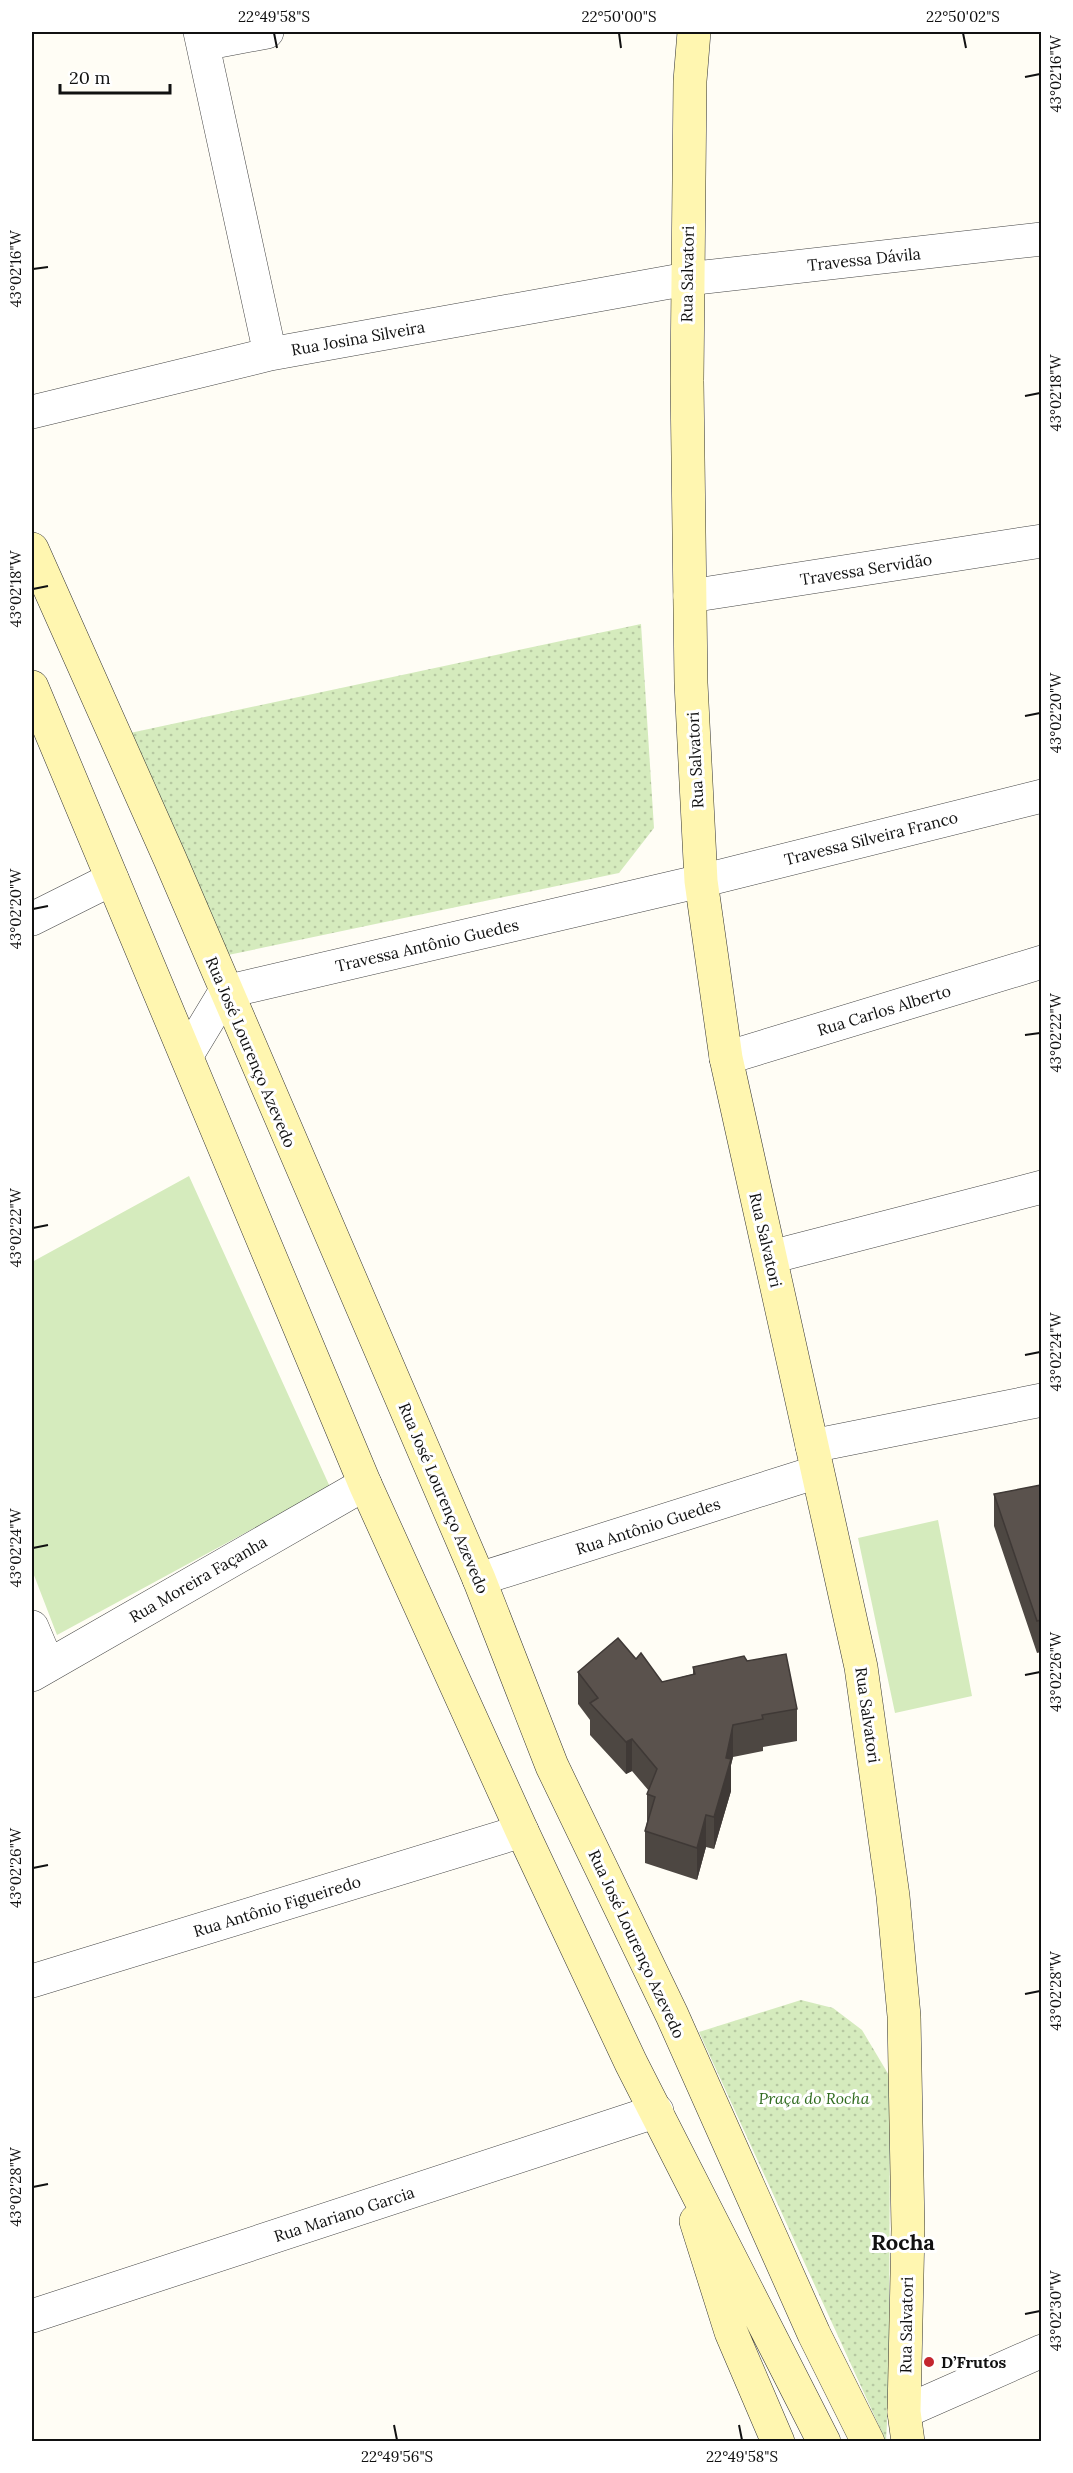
<svg xmlns="http://www.w3.org/2000/svg" width="1073" height="2473" font-family="Lora,serif">
<style>
.grass{fill:#d5ebbd}
.park{fill:url(#park-dots)}
.lines{fill:none;stroke-linecap:round;stroke-linejoin:round}
.street-casing{stroke:#444;stroke-width:34}
.secondary-casing{stroke:#333;stroke-width:34}
.street{stroke:#fff;stroke-width:33}
.secondary{stroke:#fff6b0;stroke-width:33}
.wall{fill:#4d4742}
.shaded-wall{fill:#3f3936}
.building{fill:#5a524d;stroke:#3f3936;stroke-width:1.5}
.ticks{fill:none;stroke:#111;stroke-width:2}
.poi-dot{fill:#c4262e;stroke:#fff;stroke-width:2}
.labels{text-anchor:middle;stroke-width:6;stroke-linejoin:round;paint-order:stroke}
.street-label{font-size:16px;fill:#111;stroke:#fff}
.park-label{font-size:16px;font-style:italic;fill:#2f6b1f;stroke:#fff}
.poi-label{font-size:16px;font-weight:bold;fill:#111;stroke:#fff;text-anchor:start}
.district-label{font-size:22px;font-weight:bold;fill:#111;stroke:#fff}
.neatline{fill:none;stroke:#111;stroke-width:2}
.ticks-label{font-size:15px;text-anchor:middle;fill:#111}
</style>
<defs>
<pattern id="park-dots" width="8" height="8" patternUnits="userSpaceOnUse" patternTransform="scale(1.5)"><rect width="8" height="8" fill="#d5ebbd"/><path d="M2 2h.1M6 6h.1" fill="none" stroke="#b6c8a1" stroke-width="1.8" stroke-linecap="round"/></pattern>
</defs>
<rect width="100%" height="100%" fill="#fffdf5"/>
<path class="grass" d="M189,1176l141,311 -273,148 -25,-65v-308z
M938,1520l34,176 -77,17 -37,-175z"/>
<path class="park" d="M641,624l13,204 -35,45 -391,82 -98,-222z
M801,2000l32,8 29,22 28,47 -1,308 -3,56 -187,-409z"/>
<g class="lines">
<g class="street-casing">
<path id="street" d="M200,32l70,322
M203,44l64,-12
M32,412l238,-58 417,-75 355,-40
M690,596l352,-55
M32,919l80,-40
M187,1055l38,-63 476,-111 341,-85
M726,1058l316,-96
M771,1257l271,-70
M812,1446l230,-46
M479,1579l338,-107
M32,1627l16,38
M32,1675l333,-191
M32,1981l490,-150
M32,2316l625,-205
M904,2412l138,-61"/>
</g>
<g class="secondary-casing">
<path id="secondary" d="M694,32l-4,49 -3,300 4,302 10,198 25,177 135,609 32,229 11,120 4,213 -4,183 4,30
M32,549l138,310 309,720 73,187 120,249 142,319 54,108
M32,687l333,797 157,347 109,232 193,379
M696,2221l35,111 47,110"/>
</g>
<use href="#street" class="street"/>
<use href="#secondary" class="secondary"/>
</g>
<path class="wall" d="M1041,1485v167l-4,1 -43,-127v-32z
M636,1659l26,23 31,-8v-7l54,-6 50,48v32l-34,6v4l-30,6 -2,8v26l-17,58 -8,-2 -9,33 -52,-17v-32l2,-9v-28l2,-3 -17,-20 -6,3 -36,-39v-15l-12,-16v-32z"/>
<path class="shaded-wall" d="M733,1725v32l-2,8v26l-17,58v-32z
M632,1739v32l-6,3v-32z
M706,1815v32l-9,33v-32z"/>
<path class="building" d="M1041,1485v135l-4,1 -43,-127z
M618,1638l18,21 5,-6 21,29 33,-8 -2,-7 51,-11 3,5 39,-7 11,55 -35,6 1,4 -30,6 -7,33 5,1 -17,58 -8,-2 -9,33 -52,-17 10,-34 -8,-3 10,-25 -25,-30 -6,3 -36,-39 8,-5 -20,-26z"/>
<path class="ticks" d="M274,33l3,15M619,33l2,15M963,33l3,15M1025,77l15,-3M33,269l15,-2M1025,396l15,-3M33,589l15,-3M1025,716l15,-3M33,909l15,-3M1025,1035l15,-2M33,1228l15,-3M1025,1355l15,-3M33,1548l15,-3M1025,1675l15,-3M33,1868l15,-3M1025,1994l15,-3M33,2187l15,-3M1025,2314l15,-3M394,2425l3,15M739,2425l3,15"/>
<circle class="poi-dot" cx="929" cy="2362" r="6"/>
<g class="labels">
<g class="street-label">
<text transform="translate(864 259) rotate(-6)" y="6">Travessa Dávila</text>
<text transform="translate(687 274) rotate(-89)" y="6">Rua Salvatori</text>
<text transform="translate(358 338) rotate(-10)" y="6">Rua Josina Silveira</text>
<text transform="translate(866 569) rotate(-9)" y="6">Travessa Servidão</text>
<text transform="translate(695 760) rotate(-93)" y="6">Rua Salvatori</text>
<text transform="translate(871 838) rotate(-14)" y="6">Travessa Silveira Franco</text>
<text transform="translate(427 945) rotate(-13)" y="6">Travessa Antônio Guedes</text>
<text transform="translate(884 1010) rotate(-17)" y="6">Rua Carlos Alberto</text>
<text transform="translate(251 1052) rotate(67)" y="6">Rua José Lourenço Azevedo</text>
<text transform="translate(766 1240) rotate(77)" y="6">Rua Salvatori</text>
<text transform="translate(444 1498) rotate(67)" y="6">Rua José Lourenço Azevedo</text>
<text transform="translate(648 1526) rotate(-18)" y="6">Rua Antônio Guedes</text>
<text transform="translate(198 1579) rotate(-30)" y="6">Rua Moreira Façanha</text>
<text transform="translate(868 1715) rotate(82)" y="6">Rua Salvatori</text>
<text transform="translate(277 1906) rotate(-17)" y="6">Rua Antônio Figueiredo</text>
<text transform="translate(637 1944) rotate(65)" y="6">Rua José Lourenço Azevedo</text>
<text transform="translate(344 2214) rotate(-18)" y="6">Rua Mariano Garcia</text>
<text transform="translate(906 2325) rotate(-89)" y="6">Rua Salvatori</text>
</g>
<g class="park-label">
<text x="814" y="2104">Praça do Rocha</text>
</g>
<g class="poi-label">
<text x="941" y="2368">D’Frutos</text>
</g>
<g class="district-label">
<text x="903" y="2250">Rocha</text>
</g>
</g>
<rect width="1073" height="2473" fill="none" stroke="#ffffff" stroke-width="66"/>
<path d="M60 84v9h110v-9" fill="none" stroke="#111111" stroke-width="3"/>
<text x="69" y="84" font-size="18" fill="#111111" stroke="#ffffff" stroke-width="4.5" paint-order="stroke">20 m</text>
<rect x="33" y="33" width="1007" height="2407" class="neatline"/>
<g class="ticks-label">
<text x="274" y="22">22°49'58"S</text>
<text x="619" y="22">22°50'00"S</text>
<text x="963" y="22">22°50'02"S</text>
<text transform="translate(1056 74) rotate(-90)" y="5">43°02'16"W</text>
<text transform="translate(16 269) rotate(-90)" y="5">43°02'16"W</text>
<text transform="translate(1056 393) rotate(-90)" y="5">43°02'18"W</text>
<text transform="translate(16 589) rotate(-90)" y="5">43°02'18"W</text>
<text transform="translate(1056 713) rotate(-90)" y="5">43°02'20"W</text>
<text transform="translate(16 909) rotate(-90)" y="5">43°02'20"W</text>
<text transform="translate(1056 1033) rotate(-90)" y="5">43°02'22"W</text>
<text transform="translate(16 1228) rotate(-90)" y="5">43°02'22"W</text>
<text transform="translate(1056 1352) rotate(-90)" y="5">43°02'24"W</text>
<text transform="translate(16 1548) rotate(-90)" y="5">43°02'24"W</text>
<text transform="translate(1056 1672) rotate(-90)" y="5">43°02'26"W</text>
<text transform="translate(16 1868) rotate(-90)" y="5">43°02'26"W</text>
<text transform="translate(1056 1991) rotate(-90)" y="5">43°02'28"W</text>
<text transform="translate(16 2187) rotate(-90)" y="5">43°02'28"W</text>
<text transform="translate(1056 2311) rotate(-90)" y="5">43°02'30"W</text>
<text x="397" y="2462">22°49'56"S</text>
<text x="742" y="2462">22°49'58"S</text>
</g>
</svg>
